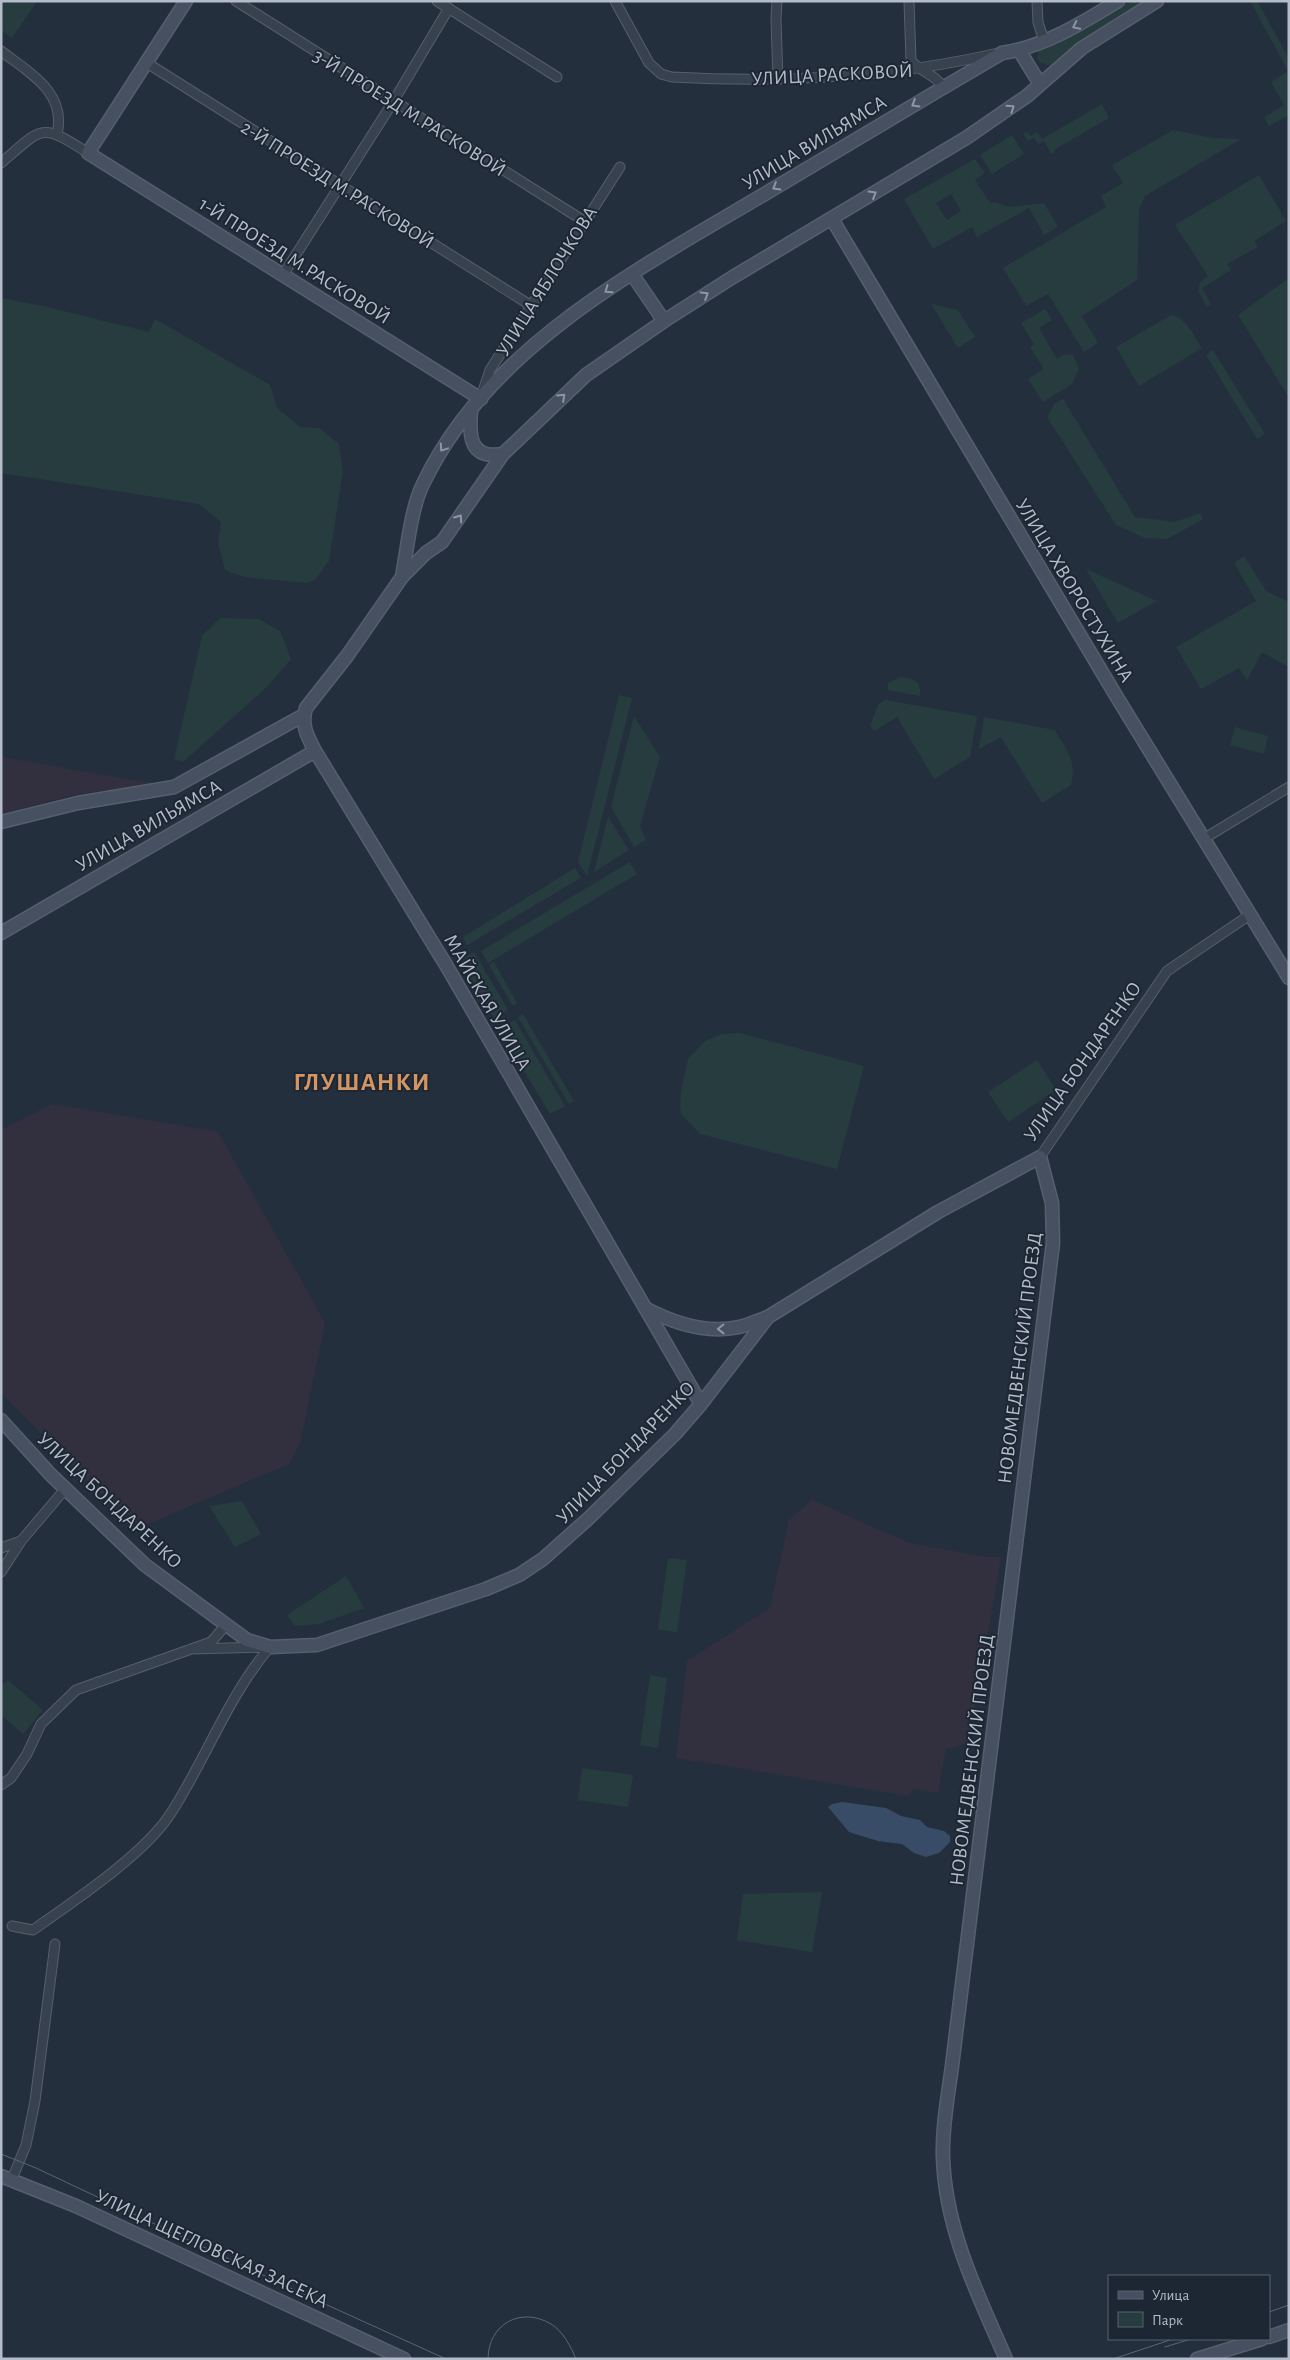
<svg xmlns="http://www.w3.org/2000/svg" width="1290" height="2360" font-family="'Alegreya Sans',sans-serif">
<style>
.medical{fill:#32303f}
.green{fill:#263c3f;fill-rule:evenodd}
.water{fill:#394c67}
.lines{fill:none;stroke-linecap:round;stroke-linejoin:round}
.street-casing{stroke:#565f6c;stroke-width:11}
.secondary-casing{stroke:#565f6c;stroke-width:15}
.street{stroke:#38414e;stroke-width:9}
.secondary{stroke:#465061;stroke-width:12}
.tram{stroke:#5a6575;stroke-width:1}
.oneway{stroke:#8e96a5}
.labels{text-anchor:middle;stroke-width:4;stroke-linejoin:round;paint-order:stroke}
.street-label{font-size:20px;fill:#b4bcc9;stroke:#1d2633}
.district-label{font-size:25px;font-weight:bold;letter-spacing:1px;fill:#d59563;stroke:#1d2633}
</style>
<rect width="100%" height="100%" fill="#242f3e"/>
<path class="medical" d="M1,757l156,27 -84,11 -72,19z
M52,1104l166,28 107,191 -25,120 -11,21 -153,65 -135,-136v-263z
M812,1500l97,43 78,14h14l-32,186 -23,6 -8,44 -25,-4 -3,7 -234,-38 11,-97 83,-53 19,-88z"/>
<path class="green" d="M1,1h36l-25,37 -11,-8z
M1129,1h17l-42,25 -52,40 -12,-3 -3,-5 2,-8 44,-20z
M1250,1h7l32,57v57l-20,11 -5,-9 20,-12 -13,-23 17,-11z
M1102,104l7,14 -55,32 1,2 -4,2 -7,-13 -6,3 -4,-6 -6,3 -5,-7 4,-2 4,4 6,-4 5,7z
M1173,130l41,8 27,1 -96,57 -6,14 -2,70 -55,36 16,27 -14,9 -36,-58 -22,12 -23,-38 103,-61 -5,-11 22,-13 -11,-18z
M1012,135l12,19 -32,20 -12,-19z
M975,159l10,14 -10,7 15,23 5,-1 13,5 36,-4 14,24 -14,8 -15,-27 -52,29 -5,-10 -39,22 -29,-50zM951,194l10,17 -14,9 -11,-17z
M1259,175l27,46 -32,20 4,6 -31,17 4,6 -29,18 9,16 -4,3 -9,-16 2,-9 8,-6 -33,-51z
M1289,278v120l-51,-83z
M1,298l42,8 106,26 6,-13 115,66 7,23 23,19 19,1 20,16 4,27 -14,90 -14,19 -9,3 -62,-6 -19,-7 -7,-27 3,-21 -22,-18 -198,-31z
M931,304l27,6 17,27 -17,11z
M1045,309l7,11 -13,8 18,31 9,-5 7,1 6,14 -7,15 -29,18 -15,-23 16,-10 -14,-22 4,-3 -13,-21z
M1171,315c16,3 23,21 31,33l-63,38 -23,-39z
M1213,350l52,84 -8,5 -51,-84z
M1063,399l72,118 40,5 25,-9 3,6 -36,20 -22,-1 -29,-13 -69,-108 7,-13z
M1244,556l22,35 23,11v65l-27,-15 -15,28 -8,-12 -38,21 -25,-42 80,-46 -22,-38z
M1086,569l71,32 -39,22z
M220,618l39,1 21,12 11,28 -23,27 -85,76 -9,-3 28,-123z
M900,677c13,1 22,4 20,19l-32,-6v-7z
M619,695l13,3 -45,178 -9,-14z
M885,700l92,16 -7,41 -36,22 -37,-62 -23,14 -4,-5 8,-21z
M634,716l26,41 -20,69 6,14 -12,7 -23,-40z
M984,717l71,13c12,21 22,30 16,55l-29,18 -41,-66 -22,12z
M1235,727l33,9 -4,18 -34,-9z
M608,817l21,33 -35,22z
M630,862l7,12 -149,89 -7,-12z
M575,868l6,10 -114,67 -4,-8z
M474,952l34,58 -14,9 -34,-59z
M494,962l23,41 -4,3 -24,-41z
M523,1014l51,87 -5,3 -51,-87z
M515,1020l50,86 -15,8 -51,-85z
M740,1033l124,33 -27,103 -137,-35 -19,-20 -1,-10 1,-13 7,-32 17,-18 17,-7z
M1037,1060l19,30 -48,32 -20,-30z
M242,1501l19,33 -26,13 -26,-41z
M668,1558l19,2 -10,72 -19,-2z
M346,1576l18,32 -45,16 -24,2 -8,-11z
M650,1675l17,3 -9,70 -18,-3z
M8,1680l35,30 -20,24 -22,-19v-28z
M582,1768l51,7 -5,32 -50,-7z
M822,1892l-10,60 -75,-12 6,-46z"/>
<path class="water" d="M842,1802l44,6 15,8 19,4 7,7 17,4 6,5v6l-11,11 -13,4 -12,-4 -12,-9 -24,-3 -29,-9 -21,-25 4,-3z"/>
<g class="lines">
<g class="street-casing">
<path id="street" d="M236,1l348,220
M437,1l120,76
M615,1l34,62 12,11 11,3c108,6 216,1 322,-23
M777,1l-1,18 2,61
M909,1l2,60c10,11 25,14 32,26
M1037,1l1,21 6,19
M1,51c29,22 66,42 56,83
M147,63l383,242
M1,163c42,-36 39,-41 87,-10
M283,275l110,-173 56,-94
M482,394l8,-24 130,-203
M1205,838l84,-51
M1040,1157l127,-186 84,-57
M1,1548l20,-7
M1,1572l20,-31 45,-53
M1,1785l10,-7 16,-24 14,-30 35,-34 135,-48 15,-17
M12,1926l21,4c41,-29 112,-76 138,-117 35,-54 57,-117 99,-166l-79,2
M12,2179l14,-34 9,-44 20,-157"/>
</g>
<g class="secondary-casing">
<path id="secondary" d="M186,1l-98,152 393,246
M1019,50l21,34
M832,219l286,480 171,279
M632,274l32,47
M471,411c-2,24 -2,49 32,43
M402,577c5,-27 9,-69 21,-93 65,-137 215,-215 340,-289 79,-47 159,-95 239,-142 42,-6 80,-30 116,-52
M1,822l77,-19 96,-16 130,-72
M1,933l314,-182
M645,1308c28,15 61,26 94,19 10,-2 19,-7 29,-10
M701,1404l-255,-439 -131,-214c-8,-15 -14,-26 -9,-43l41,-52 55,-79 24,-24 16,-11 61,-88 83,-79 78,-54 69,-44 233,-139 61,-42 55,-48 75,-47
M1,1420l50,55 94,90 102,75 23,7 47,-2 169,-56 33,-14 24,-16 46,-41 86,-84 26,-30 67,-87 170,-105 102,-55 12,46 1,40 -101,823c-4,30 -10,61 -9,91 2,72 35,138 63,202
M1,2176l75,30 328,153
M1269,2337l20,-7
M1197,2359l65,-20"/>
</g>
<use href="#street" class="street"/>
<use href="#secondary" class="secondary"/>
<path class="tram" d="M1,2154l35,14 267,126 143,65
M1269,2312l20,-7
M1165,2347l26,-8
M488,2359c0,-35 33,-53 63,-35 12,7 20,23 25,35
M1113,2359l60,-20"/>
</g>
<defs><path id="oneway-chevron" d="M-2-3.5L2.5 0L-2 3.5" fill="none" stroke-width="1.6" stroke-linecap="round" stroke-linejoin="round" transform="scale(1.25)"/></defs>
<g class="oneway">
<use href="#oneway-chevron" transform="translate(1076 26) rotate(154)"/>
<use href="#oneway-chevron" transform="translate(915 104) rotate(149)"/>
<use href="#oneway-chevron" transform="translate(1011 108) rotate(-35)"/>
<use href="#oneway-chevron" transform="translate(776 187) rotate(149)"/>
<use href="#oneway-chevron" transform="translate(873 194) rotate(-31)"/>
<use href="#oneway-chevron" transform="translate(608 290) rotate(145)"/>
<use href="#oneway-chevron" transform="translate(705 295) rotate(-32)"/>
<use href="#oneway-chevron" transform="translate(562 397) rotate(-43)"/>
<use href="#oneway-chevron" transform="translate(443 448) rotate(124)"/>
<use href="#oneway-chevron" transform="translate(459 518) rotate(-55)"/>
<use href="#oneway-chevron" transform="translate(721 1329) rotate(179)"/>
</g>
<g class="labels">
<g class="street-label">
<text transform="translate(832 74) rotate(-3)" y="7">УЛИЦА РАСКОВОЙ</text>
<text transform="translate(410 112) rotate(32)" y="7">3-Й ПРОЕЗД М.РАСКОВОЙ</text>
<text transform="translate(814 142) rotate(-31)" y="7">УЛИЦА ВИЛЬЯМСА</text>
<text transform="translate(338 184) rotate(32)" y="7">2-Й ПРОЕЗД М.РАСКОВОЙ</text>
<text transform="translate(295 260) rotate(32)" y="7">1-Й ПРОЕЗД М.РАСКОВОЙ</text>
<text transform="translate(546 281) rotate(-58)" y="7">УЛИЦА ЯБЛОЧКОВА</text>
<text transform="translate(1075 590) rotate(59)" y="7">УЛИЦА ХВОРОСТУХИНА</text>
<text transform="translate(148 825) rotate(-30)" y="7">УЛИЦА ВИЛЬЯМСА</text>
<text transform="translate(488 1002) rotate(60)" y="7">МАЙСКАЯ УЛИЦА</text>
<text transform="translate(1082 1061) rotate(-55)" y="7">УЛИЦА БОНДАРЕНКО</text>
<text transform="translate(1019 1358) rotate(-83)" y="7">НОВОМЕДВЕНСКИЙ ПРОЕЗД</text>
<text transform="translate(625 1452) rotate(-46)" y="7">УЛИЦА БОНДАРЕНКО</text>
<text transform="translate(110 1500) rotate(43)" y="7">УЛИЦА БОНДАРЕНКО</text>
<text transform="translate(971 1760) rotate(-83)" y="7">НОВОМЕДВЕНСКИЙ ПРОЕЗД</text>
<text transform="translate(212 2248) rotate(25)" y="7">УЛИЦА ЩЕГЛОВСКАЯ ЗАСЕКА</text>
</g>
<g class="district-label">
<text x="362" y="1090">ГЛУШАНКИ</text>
</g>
</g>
<rect width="1290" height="2360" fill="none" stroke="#b4bcc9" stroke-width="5"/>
<rect x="1108" y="2275" width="162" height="65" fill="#1d2633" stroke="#59626f"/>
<rect x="1118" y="2291" width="25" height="8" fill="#465061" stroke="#59626f"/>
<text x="1152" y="2300" font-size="15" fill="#b4bcc9">Улица</text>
<rect x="1118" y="2312" width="25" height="15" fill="#263c3f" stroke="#59626f"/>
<text x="1152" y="2325" font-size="15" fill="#b4bcc9">Парк</text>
</svg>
